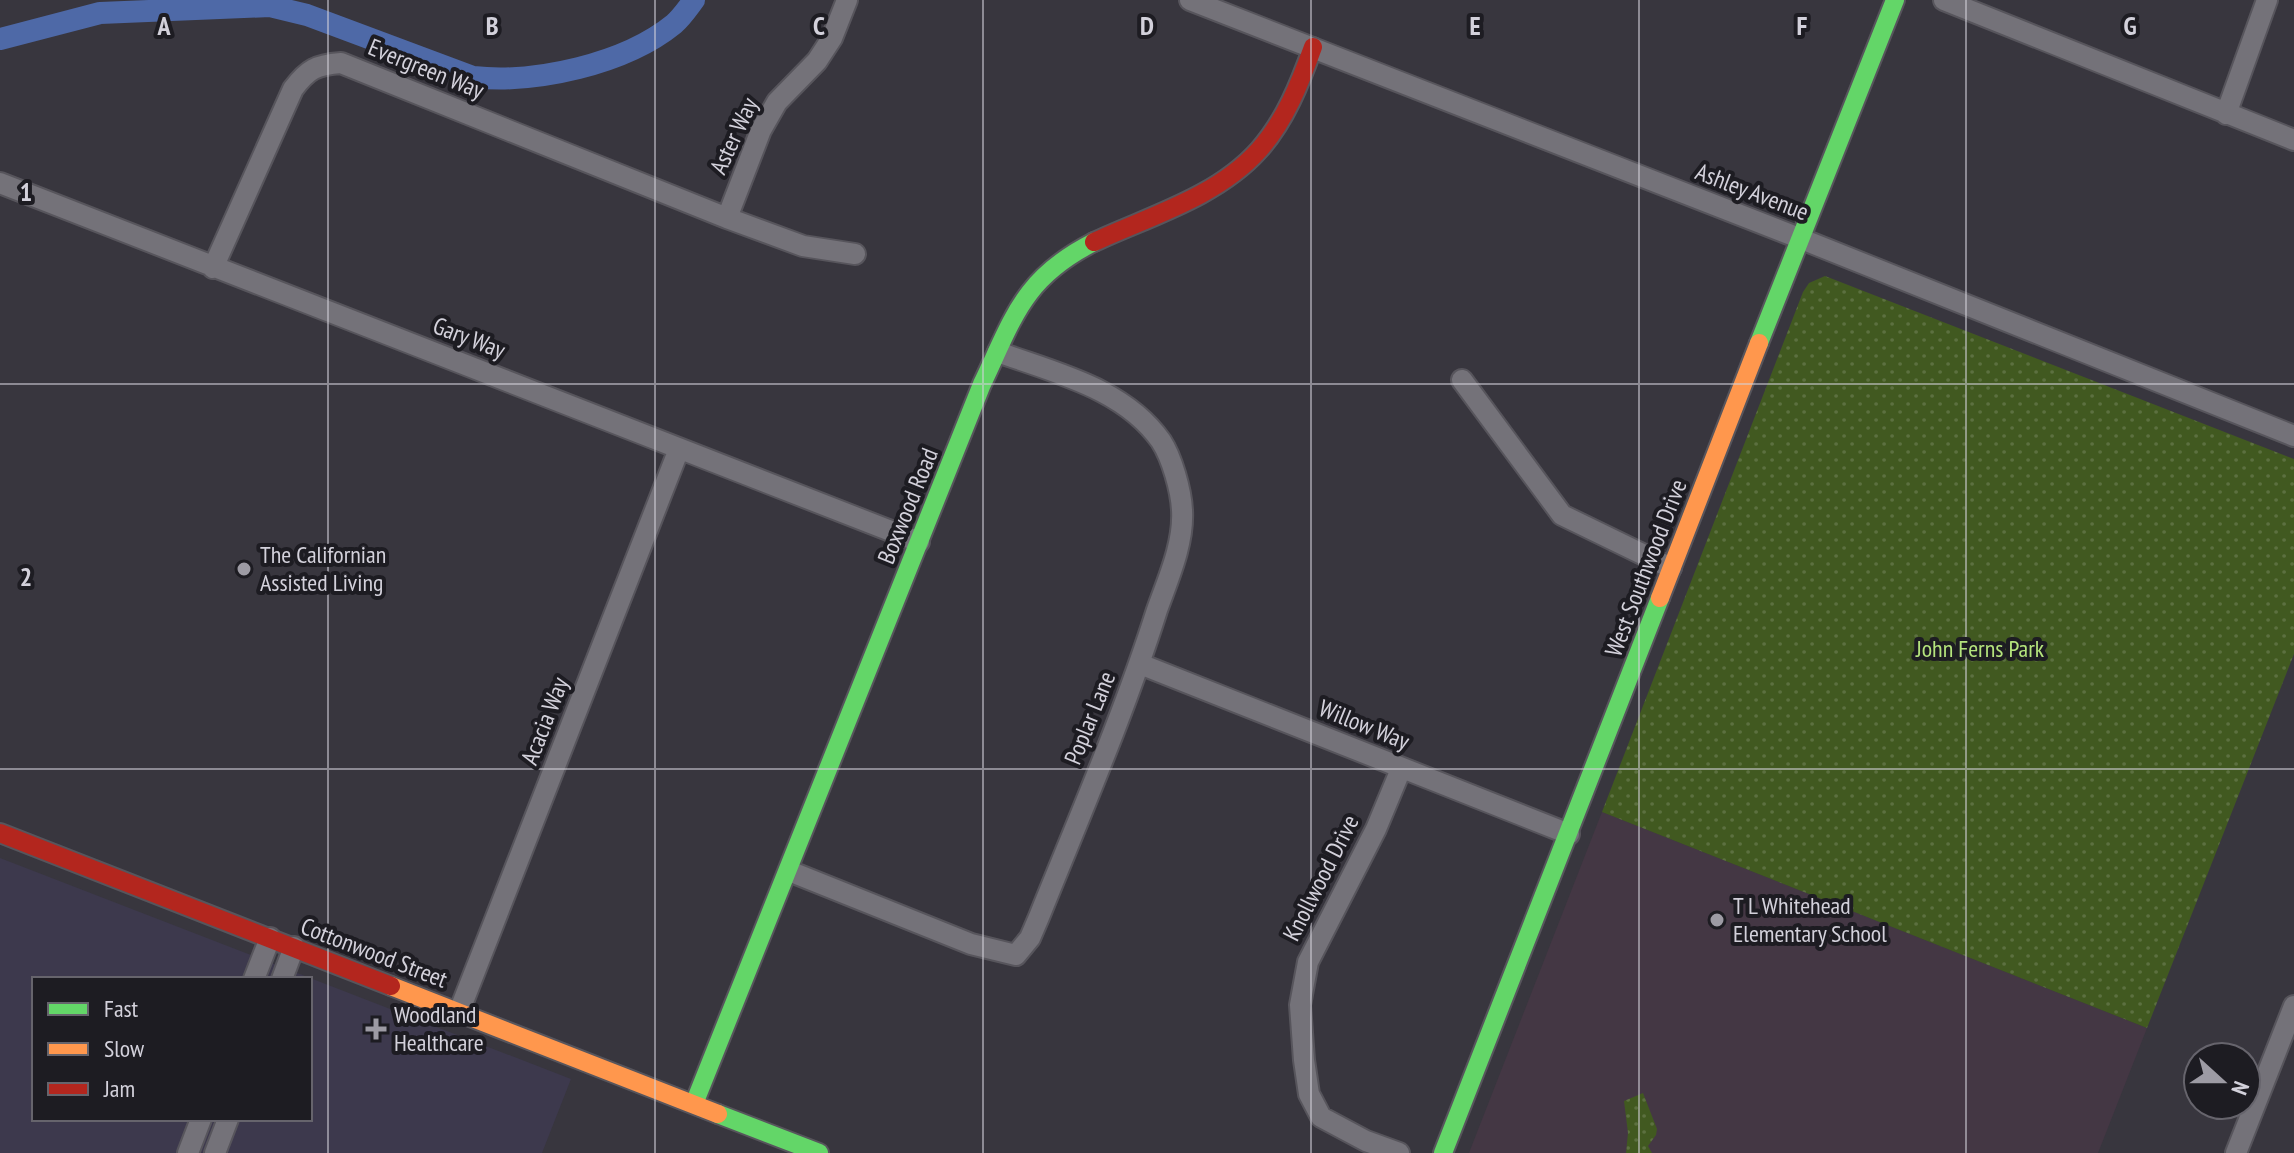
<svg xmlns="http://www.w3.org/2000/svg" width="2294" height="1153" font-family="'PT Sans Narrow',sans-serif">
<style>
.education{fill:#443744}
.built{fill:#3d394d;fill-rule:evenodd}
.grass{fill:url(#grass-dots)}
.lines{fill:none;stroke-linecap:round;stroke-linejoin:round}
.canal{stroke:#4e69a7;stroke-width:22}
.street-casing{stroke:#57555c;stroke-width:24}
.fast-casing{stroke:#57555c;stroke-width:22}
.slow-casing{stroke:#57555c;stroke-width:22}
.jam-casing{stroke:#57555c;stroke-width:22}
.street{stroke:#747279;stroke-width:20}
.fast{stroke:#63d668;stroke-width:18}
.slow{stroke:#ff974d;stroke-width:18}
.jam{stroke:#b3261e;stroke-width:18}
.grid{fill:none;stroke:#d3d1db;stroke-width:2;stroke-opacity:0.55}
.poi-dot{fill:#9d9ba4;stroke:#1d1c22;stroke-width:3}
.labels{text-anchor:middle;stroke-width:8;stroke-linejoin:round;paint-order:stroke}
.street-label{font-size:24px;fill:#d3d1db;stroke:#1d1c22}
.poi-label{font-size:24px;fill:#d3d1db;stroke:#1d1c22;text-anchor:start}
.park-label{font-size:24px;fill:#b5e47d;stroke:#1d1c22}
.grid-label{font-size:26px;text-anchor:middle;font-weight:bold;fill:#d3d1db;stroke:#1d1c22;stroke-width:8;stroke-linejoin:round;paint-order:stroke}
</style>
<defs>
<pattern id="grass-dots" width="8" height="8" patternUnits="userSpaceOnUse" patternTransform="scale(2)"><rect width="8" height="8" fill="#415920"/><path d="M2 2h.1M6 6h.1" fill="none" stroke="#5c7040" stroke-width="1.8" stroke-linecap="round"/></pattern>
</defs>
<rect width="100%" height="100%" fill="#38363e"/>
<path class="education" d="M1602,812l545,216 -49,125h-629z"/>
<path class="built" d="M0,858l571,221 -29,74h-542zM34,979h276v140h-276z"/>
<path class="grass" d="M1825,276l469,183v195l-147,374 -545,-216 201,-520 6,-9z
M1643,1093l14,36 -1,6 -8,11 4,7h-26l2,-20 -4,-32z"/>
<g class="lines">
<path class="canal" d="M0,39l100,-26 170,-7 37,9 166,62c62,7 152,-13 201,-53 8,-7 14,-16 20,-24"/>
<g class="street-casing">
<path id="street" d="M1190,0l609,238 495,198
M1944,0l350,140
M2226,114l41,-114
M0,183l919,359
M727,218l34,-88 16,-28 40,-41 15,-23 15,-38
M213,268l80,-179c15,-20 23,-24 48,-26l386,155 76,28 52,8
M1462,380l100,135 109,53
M1140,664l429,170
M789,871l182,73 45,11 14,-17 9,-21c41,-102 85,-203 118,-307 11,-31 27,-66 25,-100 -1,-20 -10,-52 -21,-69 -37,-53 -106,-68 -163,-89
M254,979l16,-41
M282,979l12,-32
M459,1012l220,-563
M188,1153l13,-34
M215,1153l13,-34
M1399,1153l-33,-12 -45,-24 -12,-23 -5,-34 -4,-55 8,-43 68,-133 25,-60
M2236,1153l58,-147"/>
</g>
<g class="fast-casing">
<path id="fast" d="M1759,343l136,-343
M694,1104l288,-720c32,-67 41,-106 112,-142
M718,1114l101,39
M1443,1153l217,-555"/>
</g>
<g class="slow-casing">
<path id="slow" d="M1660,598l99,-255
M391,986l327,128"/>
</g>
<g class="jam-casing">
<path id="jam" d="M1094,242c56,-26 123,-45 165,-92 26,-29 41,-67 54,-103
M0,833l391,153"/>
</g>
<use href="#street" class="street"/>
<use href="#fast" class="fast"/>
<use href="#slow" class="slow"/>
<use href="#jam" class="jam"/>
</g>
<path class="grid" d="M328,0v1153M655,0v1153M983,0v1153M1311,0v1153M1639,0v1153M1966,0v1153M0,384h2294M0,769h2294"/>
<g class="poi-dot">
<circle cx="244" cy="569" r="8"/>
<circle cx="1717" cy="920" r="8"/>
<path d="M372 1017h8v8h8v8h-8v8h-8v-8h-8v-8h8z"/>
</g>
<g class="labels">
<g class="street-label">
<text transform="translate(426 69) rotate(22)" y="8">Evergreen Way</text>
<text transform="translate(734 136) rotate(-65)" y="8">Aster Way</text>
<text transform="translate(1752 192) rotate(21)" y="8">Ashley Avenue</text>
<text transform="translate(469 338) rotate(21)" y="8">Gary Way</text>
<text transform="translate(908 506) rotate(-68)" y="8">Boxwood Road</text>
<text transform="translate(1646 568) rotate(-69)" y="8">West Southwood Drive</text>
<text transform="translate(1090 718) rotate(-68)" y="8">Poplar Lane</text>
<text transform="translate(545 721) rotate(-69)" y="8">Acacia Way</text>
<text transform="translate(1364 725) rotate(22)" y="8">Willow Way</text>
<text transform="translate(1321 878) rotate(-63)" y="8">Knollwood Drive</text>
<text transform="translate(374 953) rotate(21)" y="8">Cottonwood Street</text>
</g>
<g class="poi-label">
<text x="260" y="563">The Californian<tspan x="260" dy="28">Assisted Living</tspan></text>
<text x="1733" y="914">T L Whitehead<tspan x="1733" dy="28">Elementary School</tspan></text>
<text x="394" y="1023">Woodland<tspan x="394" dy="28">Healthcare</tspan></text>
</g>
<g class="park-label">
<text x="1980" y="657">John Ferns Park</text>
</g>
</g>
<g class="grid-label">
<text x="164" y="35">A</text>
<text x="492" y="35">B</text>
<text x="819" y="35">C</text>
<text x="1147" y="35">D</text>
<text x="1475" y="35">E</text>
<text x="1802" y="35">F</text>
<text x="2130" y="35">G</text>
<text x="26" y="201">1</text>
<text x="26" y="586">2</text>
</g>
<rect x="32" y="977" width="280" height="144" fill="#1d1c22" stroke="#66646c" stroke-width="2"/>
<rect x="48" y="1003" width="40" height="12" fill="#63d668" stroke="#66646c" stroke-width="2"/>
<text x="104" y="1017" font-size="24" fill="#d3d1db">Fast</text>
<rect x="48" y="1043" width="40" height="12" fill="#ff974d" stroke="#66646c" stroke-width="2"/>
<text x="104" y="1057" font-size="24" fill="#d3d1db">Slow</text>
<rect x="48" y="1083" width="40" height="12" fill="#b3261e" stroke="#66646c" stroke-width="2"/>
<text x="104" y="1097" font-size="24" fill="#d3d1db">Jam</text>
<g transform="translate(2222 1081) rotate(111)"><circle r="38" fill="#1d1c22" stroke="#66646c" stroke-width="2"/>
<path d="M0-6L14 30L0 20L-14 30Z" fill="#9d9ba4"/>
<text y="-12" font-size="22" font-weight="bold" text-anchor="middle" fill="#d3d1db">N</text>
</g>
</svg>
